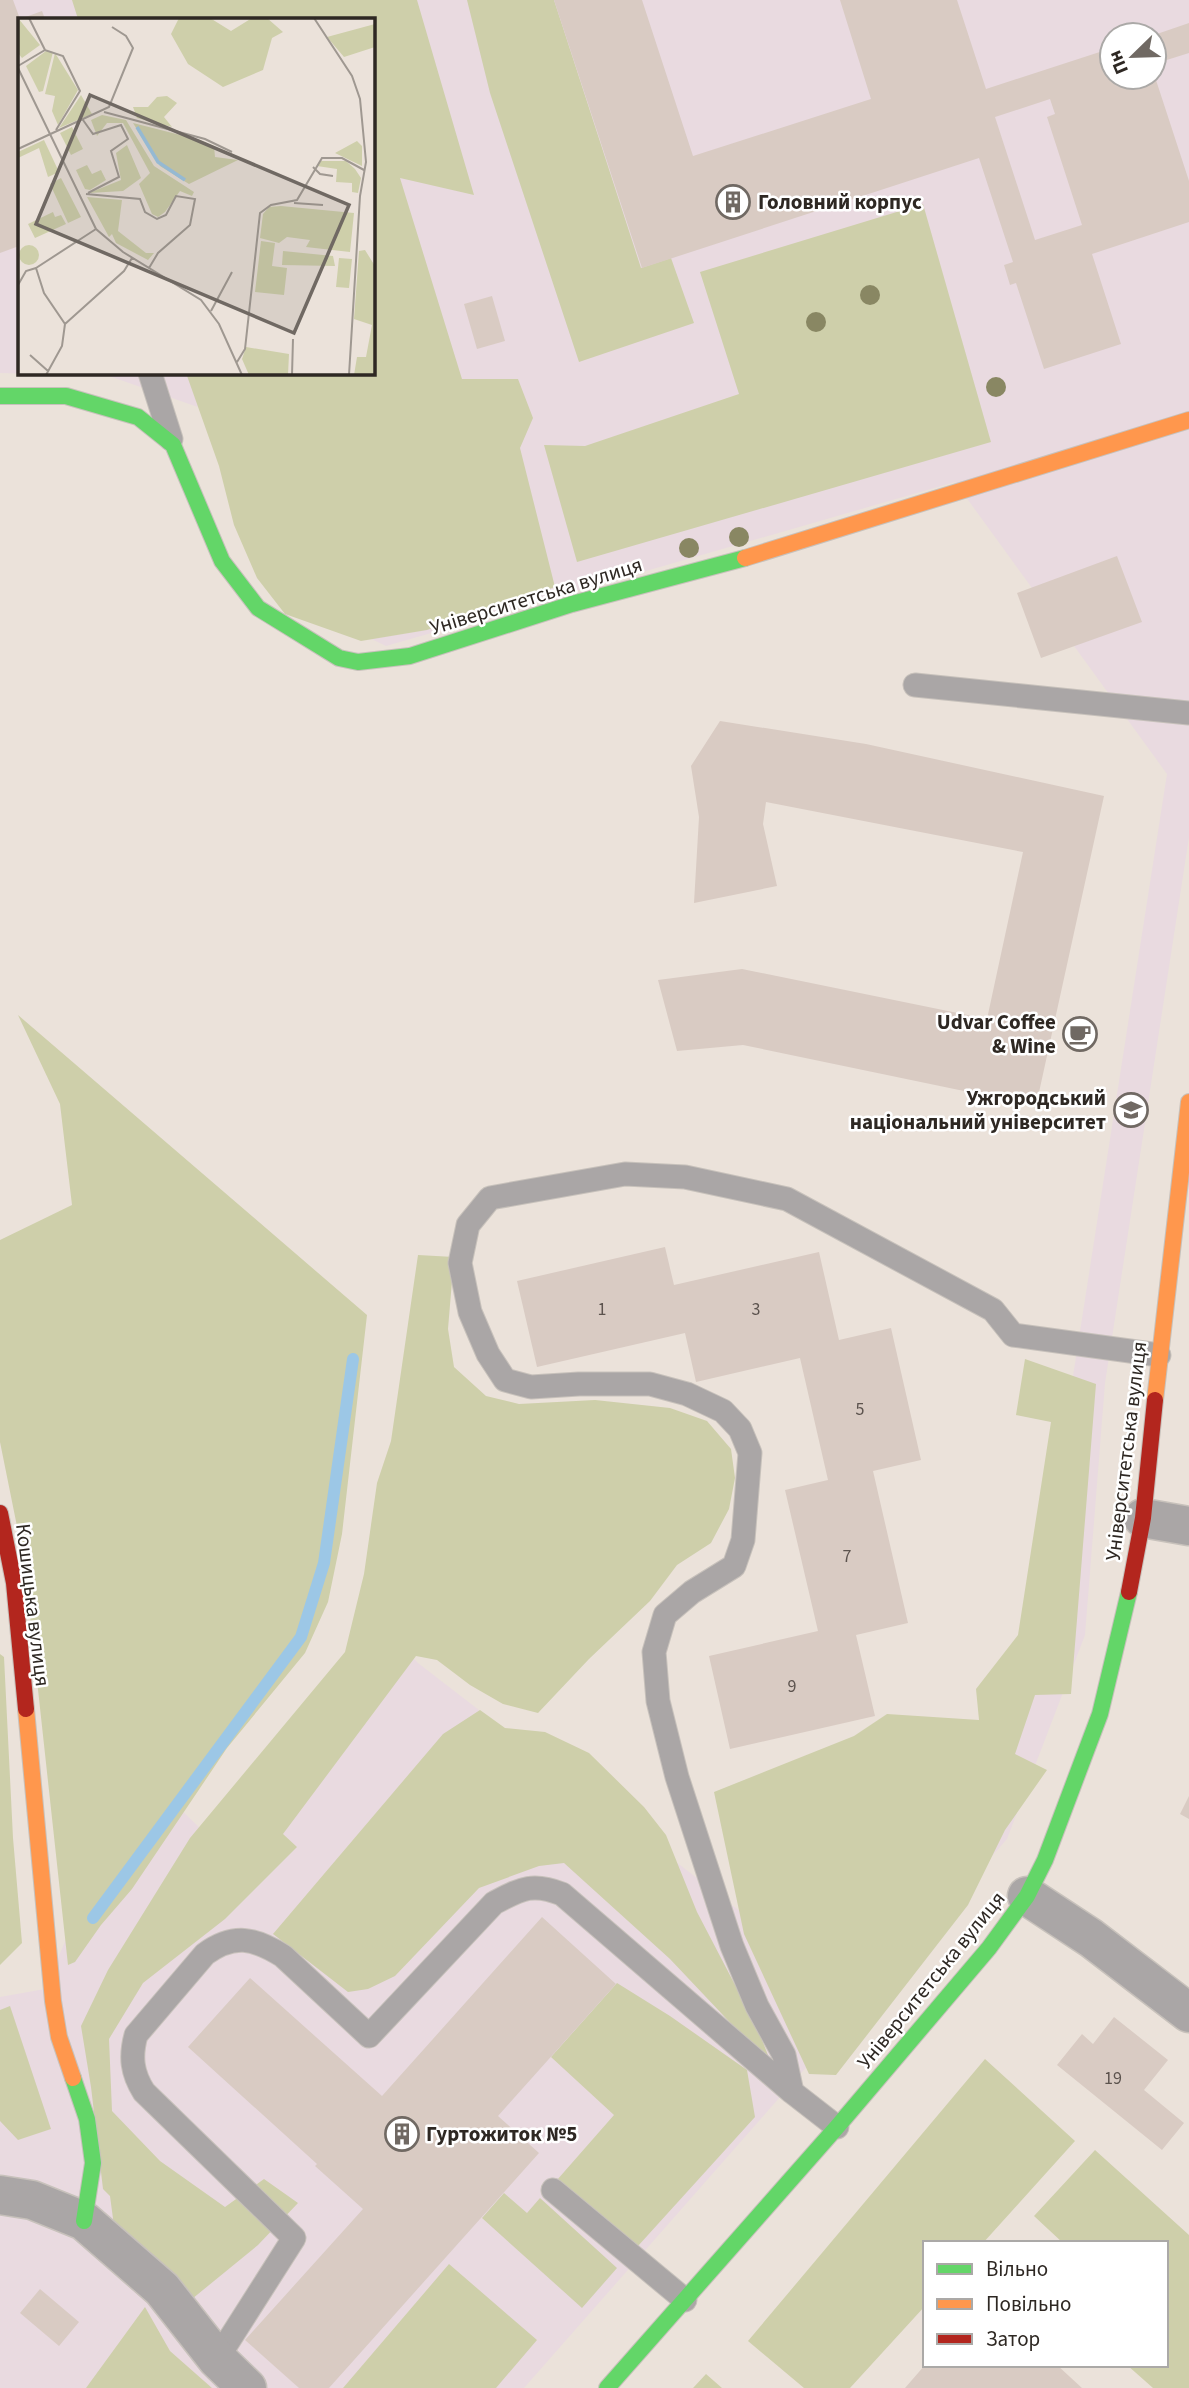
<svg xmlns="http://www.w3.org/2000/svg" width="1189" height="2388" font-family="'Source Sans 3',sans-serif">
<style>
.education{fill:#e9dae0;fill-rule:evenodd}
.green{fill:#cecfaa}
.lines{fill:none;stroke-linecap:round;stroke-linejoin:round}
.stream{stroke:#9cc7e6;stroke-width:12}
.building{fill:#d9cbc3;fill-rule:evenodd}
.lane-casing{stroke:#c7c1bb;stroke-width:25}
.street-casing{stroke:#c7c1bb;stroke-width:41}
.fast-casing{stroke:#c7c1bb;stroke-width:18}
.slow-casing{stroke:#c7c1bb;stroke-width:18}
.jam-casing{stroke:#c7c1bb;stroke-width:18}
.lane{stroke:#aaa6a6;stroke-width:23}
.street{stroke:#aaa6a6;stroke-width:38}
.fast{stroke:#63d668;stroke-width:16}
.slow{stroke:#ff974d;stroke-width:16}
.jam{stroke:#b3261e;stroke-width:16}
.tree{fill:#898763}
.labels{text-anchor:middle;stroke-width:5;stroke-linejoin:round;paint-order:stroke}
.number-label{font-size:18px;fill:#5c534e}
.poi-label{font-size:21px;font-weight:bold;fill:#2e2823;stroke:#fff;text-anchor:start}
.street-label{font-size:21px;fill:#2e2823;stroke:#fff}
.inset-river{fill:none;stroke:#9cc7e6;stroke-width:3.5}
.inset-road{fill:none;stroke:#9f9891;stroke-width:2}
.view{fill:#706963;fill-opacity:0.15;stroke:#706963;stroke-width:3.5}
.inset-edge{fill:none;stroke:#2e2823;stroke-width:3.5}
</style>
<rect width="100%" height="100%" fill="#ebe2da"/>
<path class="education" d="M0,0h1189v837l-84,546 -20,252 -78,204 -483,549h-524v-391l45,-8 93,-221 69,67 169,-215 42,43 415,320 189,-280 145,-929 -212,-292 -569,164 -97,-47 -74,-186 -106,-37 -109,-3zM19,19h354v354h-354zM1112,35h42v42h-42z"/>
<path class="green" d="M72,0h345l57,195 -74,-17 62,201h56l15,39 -13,30 35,139 -128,43 -66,11 -76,-27 -28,-36 -23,-53 -15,-59 -33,-93h187v-354h-295z
M467,0h87l87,268 30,-10 23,65 -115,39 -89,-269z
M923,204l68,238 -414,120 -33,-117 41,1 154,-52 -39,-122z
M18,1015l349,300 -25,219 -14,68 -23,51 -78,95 -95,141 -31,36 -26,37 -7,3 -44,-404 -24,-119v-202l72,-35 -12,-101z
M418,1255l36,2 -6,72 6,38 32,29 33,8 76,-4 75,8 37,13 24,28 4,29 -6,31 -18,34 -34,22 -27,36 -61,58 -51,54 -35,-9 -33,-19 -33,-25 -21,-4 -133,178 14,13 -72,72 -82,64 -34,56 3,72 48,50 65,46 39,-28 34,24 -40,42 -66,54 -78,-73 -4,-30 -7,-7 -12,-102 -10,-61 27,-56 82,-132 155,-186 19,-78 13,-91 14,-42z
M1025,1359l71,25 -25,310 -36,1 -20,59 32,16 -42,60 -37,75 -132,170 -27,-1 -65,-140 -30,-142 140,-56 33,-22 92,6 -3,-31 42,-54 33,-213 -35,-7z
M0,1654l4,3 9,181 9,105 -22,22z
M480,1710l25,18 40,4 44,21 55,54 22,28 31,77 60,115 16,41 -103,-109 -106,-96 -25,3 -60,22 -84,88 -27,13 -20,3 -75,-58 170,-200z
M617,1983l53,33 77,54 8,47 -117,129 -81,-66 57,-65 -63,-58z
M10,2006l41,123 -33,11 -18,-19v-111z
M985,2059l90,82 -92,102h-58v63l-75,82h-46l-56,-47z
M1095,2150l94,85v153h-36l-26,-23h39v-122h-103l-29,-27z
M504,2193l23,20 13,-15 77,70 -35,40 -100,-90z
M449,2264l88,76 -41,48h-153z
M145,2307l25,44 42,37h-126z
M706,2374l16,14h-29z"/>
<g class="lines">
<path class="stream" d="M93,1918l208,-281 23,-74 29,-204"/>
</g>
<path class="building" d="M0,0h13l7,19 22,-8 3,8h-26v227l-19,7z
M554,0h88l51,156 178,-57 -31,-99h117l29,89 126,-41v29h43l34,104v41l-97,32 29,90 -77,25 -28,-86 -6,2 -6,-20 9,-3 -34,-104 -337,110zM1050,99l5,15 -8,3 35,108 -47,15 -40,-123z
M1189,23v30l-35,11v-29z
M492,296l13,45 -28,8 -13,-45z
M1117,556l25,66 -101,36 -24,-65z
M720,721l146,23 238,52 -68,310 -293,-61 -66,6 -19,-71 84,-11 245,50 36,-167 -257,-50 -3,22 14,62 -83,17 5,-86 -8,-51z
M665,1247l9,38 145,-33 20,88 52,-12 30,132 -48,11 35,152 -52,12 19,81 -145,33 -21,-93 109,-25 -33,-141 43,-10 -28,-122 -104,24 -11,-49 -148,34 -20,-86z
M1189,1796v23l-9,-5z
M542,1917l74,67 -118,132 41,37 -210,235h-30l-54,-48 118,-131 -48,-43 2,-2 -129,-117 62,-69 132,118z
M1114,2017l54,43 -24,30 40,33 -22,27 -105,-85 25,-31 11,10z
M40,2289l39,33 -20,24 -39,-33z
M925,2365h132l25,23h-177z"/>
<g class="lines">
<g class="lane-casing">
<path id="lane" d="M150,373l21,66
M915,685l274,28
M792,2092l-8,-37 -27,-49 -25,-60 -55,-169 -19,-76 -4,-49 11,-37 27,-23 42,-26 9,-26 7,-87 -10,-24 -17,-18 -36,-17 -37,-10h-71l-48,3 -26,-7 -17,-26 -18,-42 -10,-49 8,-38 22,-27 135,-24 60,3 102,22 206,111 20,25 146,20
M553,2190l132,110
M217,2359l77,-121 -150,-146c-12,-19 -14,-35 -8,-57l69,-81c29,-21 49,-16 78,2l86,80 125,-133c27,-14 38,-21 68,-9l230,198 45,35"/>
</g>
<g class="street-casing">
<path id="street" d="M1143,1518l46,8
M1027,1896l64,42 98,75
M0,2195l32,5 52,21 78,68 55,70 30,29"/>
</g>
<g class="fast-casing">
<path id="fast" d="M0,396h66l72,21 35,28 49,116 36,47 81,50 19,4 52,-6 162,-52 173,-46
M73,2078l14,41 6,44 -9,58
M607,2388l230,-261 152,-179 38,-52 18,-36 55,-146 29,-122"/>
</g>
<g class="slow-casing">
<path id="slow" d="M745,558l444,-138
M1155,1400l34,-298
M26,1709l27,292 6,36 14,41"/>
</g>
<g class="jam-casing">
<path id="jam" d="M0,1513l14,70 12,126
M1129,1592l14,-74 12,-118"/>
</g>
<use href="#lane" class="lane"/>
<use href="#street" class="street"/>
<use href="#fast" class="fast"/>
<use href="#slow" class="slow"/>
<use href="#jam" class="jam"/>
</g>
<g class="tree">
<circle cx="870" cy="295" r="10"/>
<circle cx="816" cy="322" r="10"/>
<circle cx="996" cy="387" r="10"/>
<circle cx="739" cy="537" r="10"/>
<circle cx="689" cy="548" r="10"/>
</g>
<defs>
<g id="building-ring" transform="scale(1.75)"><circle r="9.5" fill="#fff" stroke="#706963" stroke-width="1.5"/><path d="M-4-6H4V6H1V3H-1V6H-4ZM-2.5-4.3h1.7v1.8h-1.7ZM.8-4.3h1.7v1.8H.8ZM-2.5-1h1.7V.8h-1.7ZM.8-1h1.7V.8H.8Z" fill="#706963"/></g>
<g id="cafe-ring" transform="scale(1.75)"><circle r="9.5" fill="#fff" stroke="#706963" stroke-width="1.5"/><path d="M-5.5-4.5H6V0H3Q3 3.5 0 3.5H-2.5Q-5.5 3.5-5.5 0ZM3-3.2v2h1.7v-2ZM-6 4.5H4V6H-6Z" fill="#706963"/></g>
<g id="university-ring" transform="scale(1.75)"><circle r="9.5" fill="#fff" stroke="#706963" stroke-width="1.5"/><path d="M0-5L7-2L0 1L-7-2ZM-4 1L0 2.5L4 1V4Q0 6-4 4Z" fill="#706963"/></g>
</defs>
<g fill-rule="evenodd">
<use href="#building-ring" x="733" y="202"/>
<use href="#cafe-ring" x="1080" y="1034"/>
<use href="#university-ring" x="1131" y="1110"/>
<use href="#building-ring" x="402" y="2134"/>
</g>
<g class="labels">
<g class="number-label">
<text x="602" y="1315">1</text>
<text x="756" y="1315">3</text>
<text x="860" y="1415">5</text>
<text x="847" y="1562">7</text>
<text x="792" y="1692">9</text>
<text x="1113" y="2084">19</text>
</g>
<g class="poi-label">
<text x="758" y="209">Головний корпус</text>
<text x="1056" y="1029" text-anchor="end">Udvar Coffee<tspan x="1056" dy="24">&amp; Wine</tspan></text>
<text x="1106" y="1105" text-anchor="end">Ужгородський<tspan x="1106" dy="24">національний університет</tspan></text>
<text x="426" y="2141">Гуртожиток №5</text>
</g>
<g class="street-label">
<text transform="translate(536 596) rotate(-17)" y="7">Університетська вулиця</text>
<text transform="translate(1126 1451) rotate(-83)" y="7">Університетська вулиця</text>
<text transform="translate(33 1605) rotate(83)" y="7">Кошицька вулиця</text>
<text transform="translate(931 1980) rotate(-51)" y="7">Університетська вулиця</text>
</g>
</g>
<g transform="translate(18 18)">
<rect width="357" height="357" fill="#ebe2da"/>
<path d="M0,0l22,27 -18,13 -4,-5zM161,0h31l21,13 21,-13h15l16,14 -11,6 -9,32 -40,17 -35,-23 -17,-30zM357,6v23l-31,10 -17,-20zM28,33l7,1 -10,39 -4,1 -13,-26zM37,35l23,37 -20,35 -6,-14 3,-15 -10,-2zM63,77l11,19 -33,14zM149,78l10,7 -13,14 8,10 -35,-9 -4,-11h15l9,-10zM84,97l24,5 28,46 40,26 -2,4 -12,-5 -15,21 -7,5 -6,-3 -13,-30 11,-11 -27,-50h-16l-10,13 -6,-16zM115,105l67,17 14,6 1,11 23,3 -49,24 -29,-18zM54,109l11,22 -12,6 -11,-22zM26,122l15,32 -11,5 -9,-29 -21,10v-6zM339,123l5,5v20l-27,-13zM109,127l14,33 -18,13 -34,2 32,-13 -5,-27zM303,143h25l9,8 6,9 -3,15 -6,-1v-9l-16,-1 1,-13 -20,-3zM69,147l5,9 9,-4 5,10 -16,10 -5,-1 -9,-19zM43,160l20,39 -13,6 -18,-39zM69,179l35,3 -4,31 28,22h8l-6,7 -32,-17 -4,-9 -3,3zM263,188l73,7 -4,39 -44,-5 4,-7 -23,-3 -8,6 -19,-5 3,-24 6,-7zM35,194l2,5 6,-2 5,9 -31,14 -7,-14zM243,223l14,2 -3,23 15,2 -3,27 -29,-3zM1 237a10 10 0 1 1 20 0a10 10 0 1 1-20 0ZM347,232l10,16v109h-21l3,-18h9l6,-32 -18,-6 5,-68zM265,233l50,5 2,10 -53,-1zM321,240l13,1 -3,29 -13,-1zM228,329l43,7 -1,21h-39l-7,-16z" fill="#cecfaa"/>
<path class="inset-river" d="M119,109l21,35 27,18"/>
<path class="inset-road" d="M11,0l16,32M296,0l38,58 8,23 6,63 -6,34 -11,179M0,48l27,-16 18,6 17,35 -24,39M0,50l78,161 27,23 78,48 18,24 23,51M86,94l101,27 27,13M65,102l10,14 28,-9 7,14 -17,12 8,26 -31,16M0,131l91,-42 24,-59 -7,-12 -14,-9M295,149l7,7 13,2M68,176l54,5 5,13 12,7 9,-4 10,-19 19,3 -5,26 -32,28 -9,15M276,185l29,2M18,250l8,25 21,31 -3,22 -16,29M18,250l60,-39M0,267l8,-14 10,-3M193,293l21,-39M47,306l59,-53 8,-13M12,337l18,16M219,344l8,-13 15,-136 11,-8 26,-5 25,-42h20l22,12M274,357l1,-36"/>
<path class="view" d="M72,77l259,110 -55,128 -258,-109z"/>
<rect width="357" height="357" class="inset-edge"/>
</g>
<rect x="923" y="2241" width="245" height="126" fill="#ffffff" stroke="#aba9a7" stroke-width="2"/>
<rect x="937" y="2264" width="35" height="10" fill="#63d668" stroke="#aba9a7" stroke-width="2"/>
<text x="986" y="2276" font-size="21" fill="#2e2823">Вільно</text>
<rect x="937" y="2299" width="35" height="10" fill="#ff974d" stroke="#aba9a7" stroke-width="2"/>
<text x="986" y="2311" font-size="21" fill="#2e2823">Повільно</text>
<rect x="937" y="2334" width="35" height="10" fill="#b3261e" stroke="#aba9a7" stroke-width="2"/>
<text x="986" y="2346" font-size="21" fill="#2e2823">Затор</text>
<g transform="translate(1133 56) rotate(247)"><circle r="33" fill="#ffffff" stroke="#aba9a7" stroke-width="2"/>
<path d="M0-5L12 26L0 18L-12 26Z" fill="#706963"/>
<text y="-10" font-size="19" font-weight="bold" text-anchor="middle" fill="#2e2823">Пн</text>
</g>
</svg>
